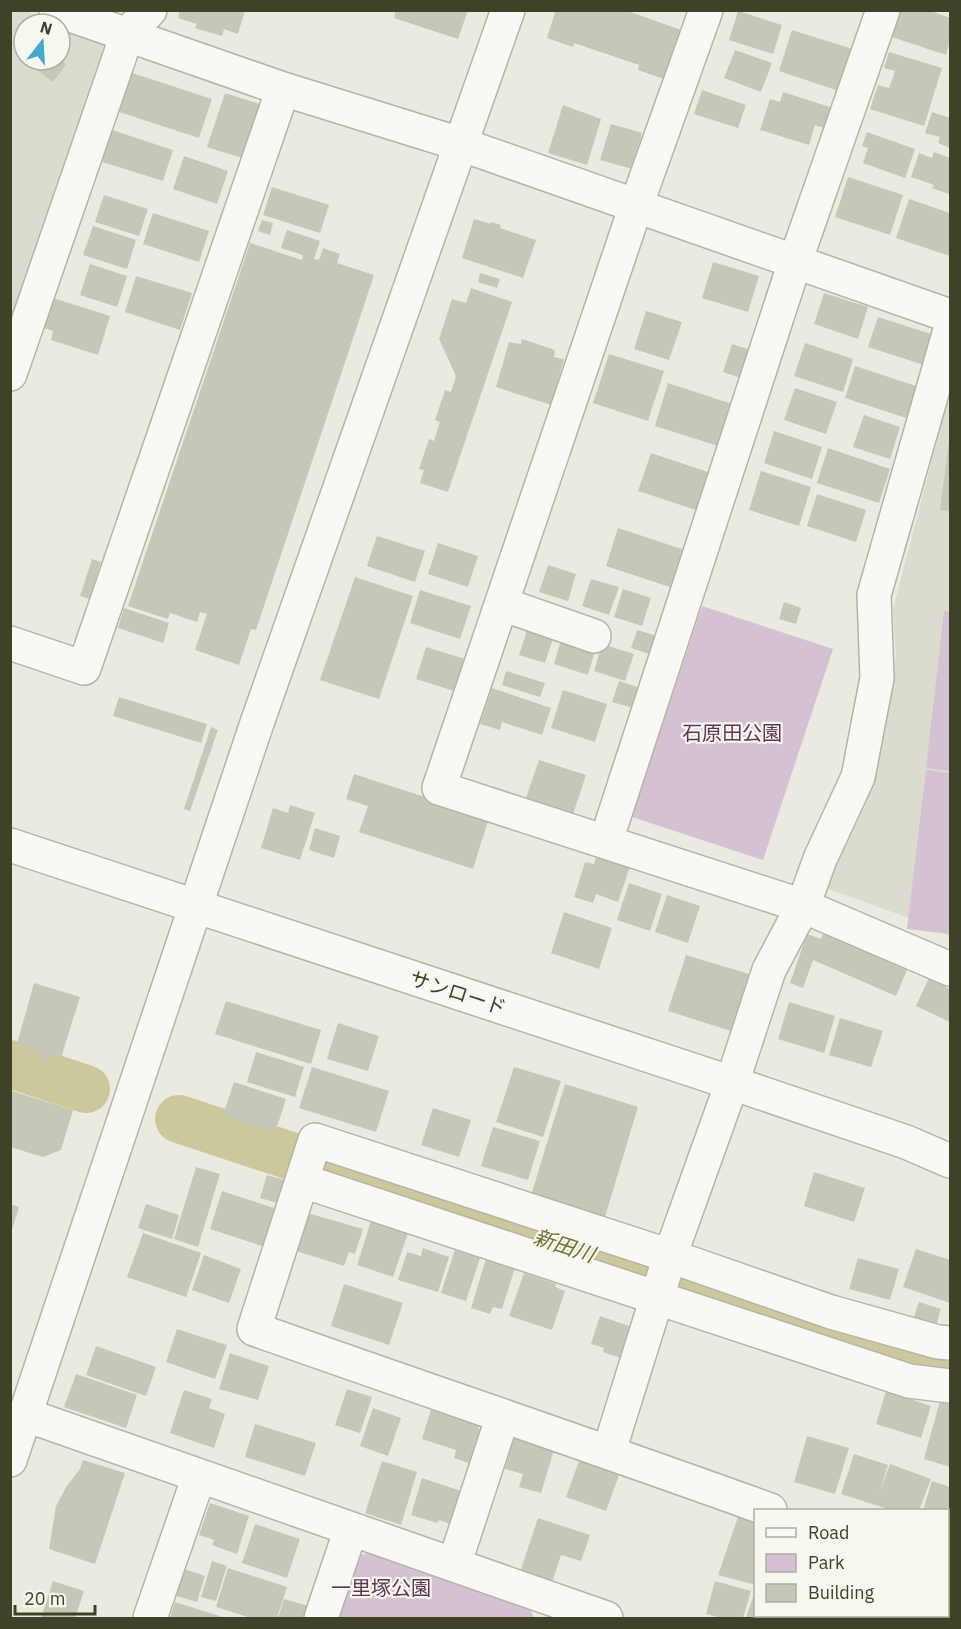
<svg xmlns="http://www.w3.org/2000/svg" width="961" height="1629" font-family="'IBM Plex Sans','Noto Sans JP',sans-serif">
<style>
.built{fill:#dbdccf}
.green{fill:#d4c1d1}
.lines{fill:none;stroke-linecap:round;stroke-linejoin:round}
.river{stroke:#cbc89b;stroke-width:48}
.building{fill:#c6c7b8}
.minor-casing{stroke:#b4b4a6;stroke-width:36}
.minor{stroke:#f8f8f4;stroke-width:33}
.labels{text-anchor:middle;stroke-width:4.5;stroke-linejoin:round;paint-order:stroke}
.park-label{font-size:20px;fill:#5e3554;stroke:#f7f7f0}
.street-label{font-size:20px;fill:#404228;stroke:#f7f7f0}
.water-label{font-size:21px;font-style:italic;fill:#72712f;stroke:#f7f7f0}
</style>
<rect width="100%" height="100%" fill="#eaeae1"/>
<path class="built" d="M23,10l37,14h-36v36h36v-36l46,17 -36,106 -18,63 -41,122 -1,-321z
M950,391v545l-33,-15 -91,-33 39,-82 12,-42 19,-108 -3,-47z"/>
<path class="green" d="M702,606l131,43 -70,211 -131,-43z
M944,611l6,1v159l-24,-3z
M926,770l24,3v161l-43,-5z
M371,1552l157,52 6,14h-197l22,-62z"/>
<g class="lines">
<path class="river" d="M10,1064l76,25
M179,1119l668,221 83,24 20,2"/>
</g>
<path class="building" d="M180,10h65l-7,24 -14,-5 -2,7 -27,-8 2,-4 -19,-6z
M396,10h72l-10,29 -64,-21z
M553,10h72l59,21 -20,48 -26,-9 1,-5 -65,-22 -1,4 -26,-9 8,-25z
M901,10h27l22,8v23l-4,14 -54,-18z
M738,11l44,14 -9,29 -44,-14z
M792,30l67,21 -14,42 -66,-22z
M735,50l37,13 -11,29 -37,-14z
M889,52l53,16 -18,58 -54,-17 8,-24 11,3 6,-17 -11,-3z
M45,60h15l6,4 -13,18 -16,-12z
M126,71l86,28 -13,39 -86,-28z
M702,90l44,15 -8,23 -44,-14z
M783,92l53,17 -6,21 -15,-5 -6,20 -49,-15 10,-31 10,3z
M225,93l35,11 -18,54 -35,-11z
M563,105l38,14 -14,46 -39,-12z
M932,112l18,6v30l-12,-5 2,-6 -15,-4z
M611,124l31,9 -10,36 -32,-9z
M106,128l67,22 -10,31 -67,-21z
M867,132l48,17 -10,29 -42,-15 5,-15 -6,-2z
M934,152l16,6 -1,36 -17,-6 2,-3 -23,-8 8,-24 13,5z
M184,156l44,15 -11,33 -44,-15z
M848,177l55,18 -13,40 -55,-18z
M272,187l57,18 -9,28 -57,-18z
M104,195l44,14 -9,27 -44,-14z
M909,199l41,14v43l-54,-18z
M153,213l56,18 -10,31 -56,-18z
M474,219l17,5v-2l10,3 -1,3 36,12 -13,38 -61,-20z
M262,220l11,3 -3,12 -12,-4z
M93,226l43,14 -9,29 -44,-14z
M287,230l33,11 -6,18 5,1 4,-12 17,6 -3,9 37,12 -118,355 -5,-1 -12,36 -44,-15 12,-36 -7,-2 -3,10 -27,-9 -2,6 -40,-13 122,-363 52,17 1,-5 -22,-7z
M713,262l46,14 -11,36 -46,-14z
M90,264l37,12 -10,31 -37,-12z
M480,273l20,6 -3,9 -19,-6z
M136,276l56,17 -12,37 -55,-18z
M471,288l41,14 -64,190 -28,-9 4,-13 -5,-1 10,-30 5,2 6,-19 -5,-2 10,-30 6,2 5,-16 -17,-37 13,-40 14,4z
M824,293l44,14 -10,32 -44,-15z
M53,298l57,18 -12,39 -47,-15 2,-9 -9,-3z
M646,311l36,11 -13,38 -35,-11z
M878,317l56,18 -10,30 -56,-18z
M522,339l33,11 -1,7 10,2 -13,46 -55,-18 13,-45 12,2z
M805,343l48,16 -10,33 -49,-16z
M732,344l25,8 -10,28 -24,-8z
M609,354l55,17 -16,50 -55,-18z
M855,366l61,20 -10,32 -61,-20z
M668,383l64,21 -14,42 -63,-20z
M795,388l42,14 -11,32 -42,-14z
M864,415l36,12 -10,32 -37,-12z
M774,431l48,16 -10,32 -48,-16z
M949,441h1v70l-10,-1z
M828,448l62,21 -11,34 -62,-20z
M651,453l57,19 -12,38 -58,-19z
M761,471l50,16 -12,39 -50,-16z
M817,494l49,16 -10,32 -49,-16z
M618,528l70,23 -12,38 -70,-23z
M377,536l48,15 -10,31 -48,-16z
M438,543l40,13 -10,31 -40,-13z
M92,559l9,3 -12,37 -9,-3z
M548,565l28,9 -8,27 -29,-9z
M355,577l58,19 -34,103 -59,-19z
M591,579l28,8 -10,28 -27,-9z
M623,589l28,9 -9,28 -28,-9z
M420,590l51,16 -11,33 -50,-16z
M784,602l17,6 -5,16 -17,-5z
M124,608l45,15 -6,20 -45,-15z
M528,627l26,8 -9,28 -26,-8z
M637,630l20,6 -5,19 -21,-7z
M561,640l34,11 -7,24 -34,-11z
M602,644l32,10 -9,27 -31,-10z
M426,647l39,12 -11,32 -38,-12z
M506,671l39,12 -5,14 -38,-12z
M619,681l21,7 -7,20 -21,-6z
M492,688l59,20 -9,27 -40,-13 -2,8 -20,-6z
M563,690l44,14 -12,38 -44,-14z
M119,697l88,27 -6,19 -88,-27z
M211,727l7,3 -28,81 -6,-2z
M539,760l47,15 -13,39 -47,-16z
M354,774l135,44 -16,51 -114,-37 9,-26 -22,-7z
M290,805l25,8 -15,47 -39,-12 12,-40 15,5z
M315,828l25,8 -6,22 -25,-8z
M598,850l34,11 -14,41 -22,-8 -3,9 -19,-6 11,-35 9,2z
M629,883l33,11 -12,37 -33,-11z
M667,895l33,11 -12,37 -33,-11z
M564,912l48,16 -13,41 -48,-16z
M823,933l84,37 -11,26 -83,-36 -10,28 -13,-5 17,-49 14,5z
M686,955l63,19 -18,57 -63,-20z
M929,978l21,11v33l-34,-16z
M34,983l46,14 -19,61 -10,-4 -4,8 -7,-3 2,-7 -25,-8z
M226,1001l95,29 -10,34 -96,-30z
M789,1002l46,14 -11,37 -46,-14z
M840,1018l43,13 -12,36 -42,-12z
M338,1023l41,13 -11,35 -41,-12z
M256,1052l48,15 -9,30 -48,-15z
M312,1067l77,24 -13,41 -77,-24z
M514,1067l47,14 -18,56 -47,-15z
M234,1082l52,17 -11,34 -52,-18z
M565,1084l73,23 -36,120 -74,-22z
M12,1091l61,19 -12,40 -18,7 -33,-10z
M433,1108l38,12 -12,37 -38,-12z
M493,1127l47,14 -12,39 -47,-14z
M196,1167l24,7 -22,73 -24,-8z
M814,1172l51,16 -11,34 -50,-16z
M267,1175l21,6 -7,23 -21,-6z
M222,1191l55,18 -12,38 -55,-18z
M10,1204l9,3 -8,26h-1z
M146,1204l33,11 -7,24 -34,-11z
M304,1212l59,17 -8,25 -6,-2 -5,14 -51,-16z
M372,1218l37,12 -16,47 -36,-12z
M143,1233l58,20 -15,44 -59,-20z
M423,1248l26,9 -11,35 -40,-12 9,-28 14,4z
M916,1249l34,11v43l-47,-16z
M455,1250l25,8 -14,43 -25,-8z
M204,1255l37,14 -12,34 -37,-13z
M858,1258l41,11 -9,31 -41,-11z
M486,1259l29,9 -13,41 -9,-2 -3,7 -19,-6z
M524,1273l32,11 -1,3 10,4 -13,39 -43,-14z
M344,1284l59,19 -14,42 -58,-19z
M919,1302l22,7 -7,23 -23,-7z
M600,1316l35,12 -11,31 -21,-7 1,-4 -13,-4z
M177,1329l50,16 -12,34 -49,-17z
M96,1346l60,21 -10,29 -60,-21z
M230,1353l39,13 -11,34 -39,-11z
M76,1374l61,21 -11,33 -62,-21z
M347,1389l25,8 -12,36 -25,-8z
M184,1390l28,9 -3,9 16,6 -11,34 -44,-15z
M886,1391l45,15 -10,32 -45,-14z
M941,1397l9,3v67l-26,-8z
M432,1406l49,15 -3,8 6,2 -10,34 -20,-7 2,-8 -34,-11z
M373,1408l28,10 -13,38 -28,-10z
M255,1424l61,19 -11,33 -60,-19z
M807,1436l42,12 -14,46 -41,-12z
M514,1438l40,12 -13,43 -22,-6 4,-13 -18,-5z
M854,1454l34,11 -9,29 11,-30 41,15 -12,31h-28l-50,-16z
M83,1460l42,13 -30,91 -46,-15 7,-43 10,-19 14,-18z
M382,1461l35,11 -16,53 -36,-12z
M579,1461l40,14 -13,36 -40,-14z
M422,1478l42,14 -11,33 -14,-5 -2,3 -26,-8z
M932,1481l18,6v46l-2,-1v-22h-25z
M210,1503l39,13 -12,38 -25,-9 2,-5 -15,-5z
M739,1514l17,5v66l-38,-10z
M538,1518l52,17 -9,26 -20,-6 -9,28 -32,-11z
M255,1524l45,15 -13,39 -45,-15z
M212,1561l15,5 -11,35 -15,-4z
M181,1568l24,8 -8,26 -24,-7z
M228,1568l59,19 -10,31h-26l-35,-11z
M53,1581l31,10 -9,27h-34z
M715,1581l36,10 -8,27h-22l-15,-4z
M755,1591l1,25h28l-1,2h-37z
M284,1599l28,8 -3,11h-31z
M175,1602l51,16h-56z
M790,1616h22l8,2h-31z"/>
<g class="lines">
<g class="minor-casing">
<path id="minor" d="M56,10l227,79 177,55 490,172
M706,10l-70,196 -197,582 364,118 147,63
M10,374l117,-339 23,-25
M502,604l92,32
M10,643l74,25 199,-579
M606,841l189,-579 88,-252
M10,845l722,238 174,59 44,19
M303,1181l606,200 41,5
M26,1415l580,203
M609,1451l61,-195 62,-173 37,-113 34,-64 17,-47 38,-82 19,-99 -3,-83 76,-265
M10,1460l247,-737 251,-713
M770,1510c-171,-62 -344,-120 -516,-181l61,-189 355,116 161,56 107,30 12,1
M454,1565l49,-149
M948,1576l2,1
M150,1618l49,-142
M321,1618l30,-89"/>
</g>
<use href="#minor" class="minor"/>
</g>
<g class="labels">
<g class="park-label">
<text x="732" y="740">石原田公園</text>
<text x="381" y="1595">一里塚公園</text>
</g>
<g class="street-label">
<text transform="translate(458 993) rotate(18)" y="7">サンロード</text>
</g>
<g class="water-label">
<text transform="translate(564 1246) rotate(18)" y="7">新田川</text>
</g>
</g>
<rect width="961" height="1629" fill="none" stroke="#404228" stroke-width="24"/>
<rect x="754" y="1509" width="195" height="108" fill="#f7f7f0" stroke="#aeafa0" stroke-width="1.5"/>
<rect x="766" y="1528" width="30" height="9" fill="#f8f8f4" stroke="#aeafa0" stroke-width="1.5"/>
<text x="808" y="1539" font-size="18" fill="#404228">Road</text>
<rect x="766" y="1554" width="30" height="18" fill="#d4c1d1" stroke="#aeafa0" stroke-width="1.5"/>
<text x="808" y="1569" font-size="18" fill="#404228">Park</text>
<rect x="766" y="1584" width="30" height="18" fill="#c6c7b8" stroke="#aeafa0" stroke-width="1.5"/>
<text x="808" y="1599" font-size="18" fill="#404228">Building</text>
<g transform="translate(42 42) rotate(17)"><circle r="28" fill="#f7f7f0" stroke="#aeafa0" stroke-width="1.5"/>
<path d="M0-4.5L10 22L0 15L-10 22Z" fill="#42aad2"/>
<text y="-9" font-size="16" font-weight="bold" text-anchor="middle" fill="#404228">N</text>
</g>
<path d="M15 1605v9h80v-9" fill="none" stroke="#404228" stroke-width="3"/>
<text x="24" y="1605" font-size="18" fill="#404228" stroke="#f7f7f0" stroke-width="4.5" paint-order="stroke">20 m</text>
</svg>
